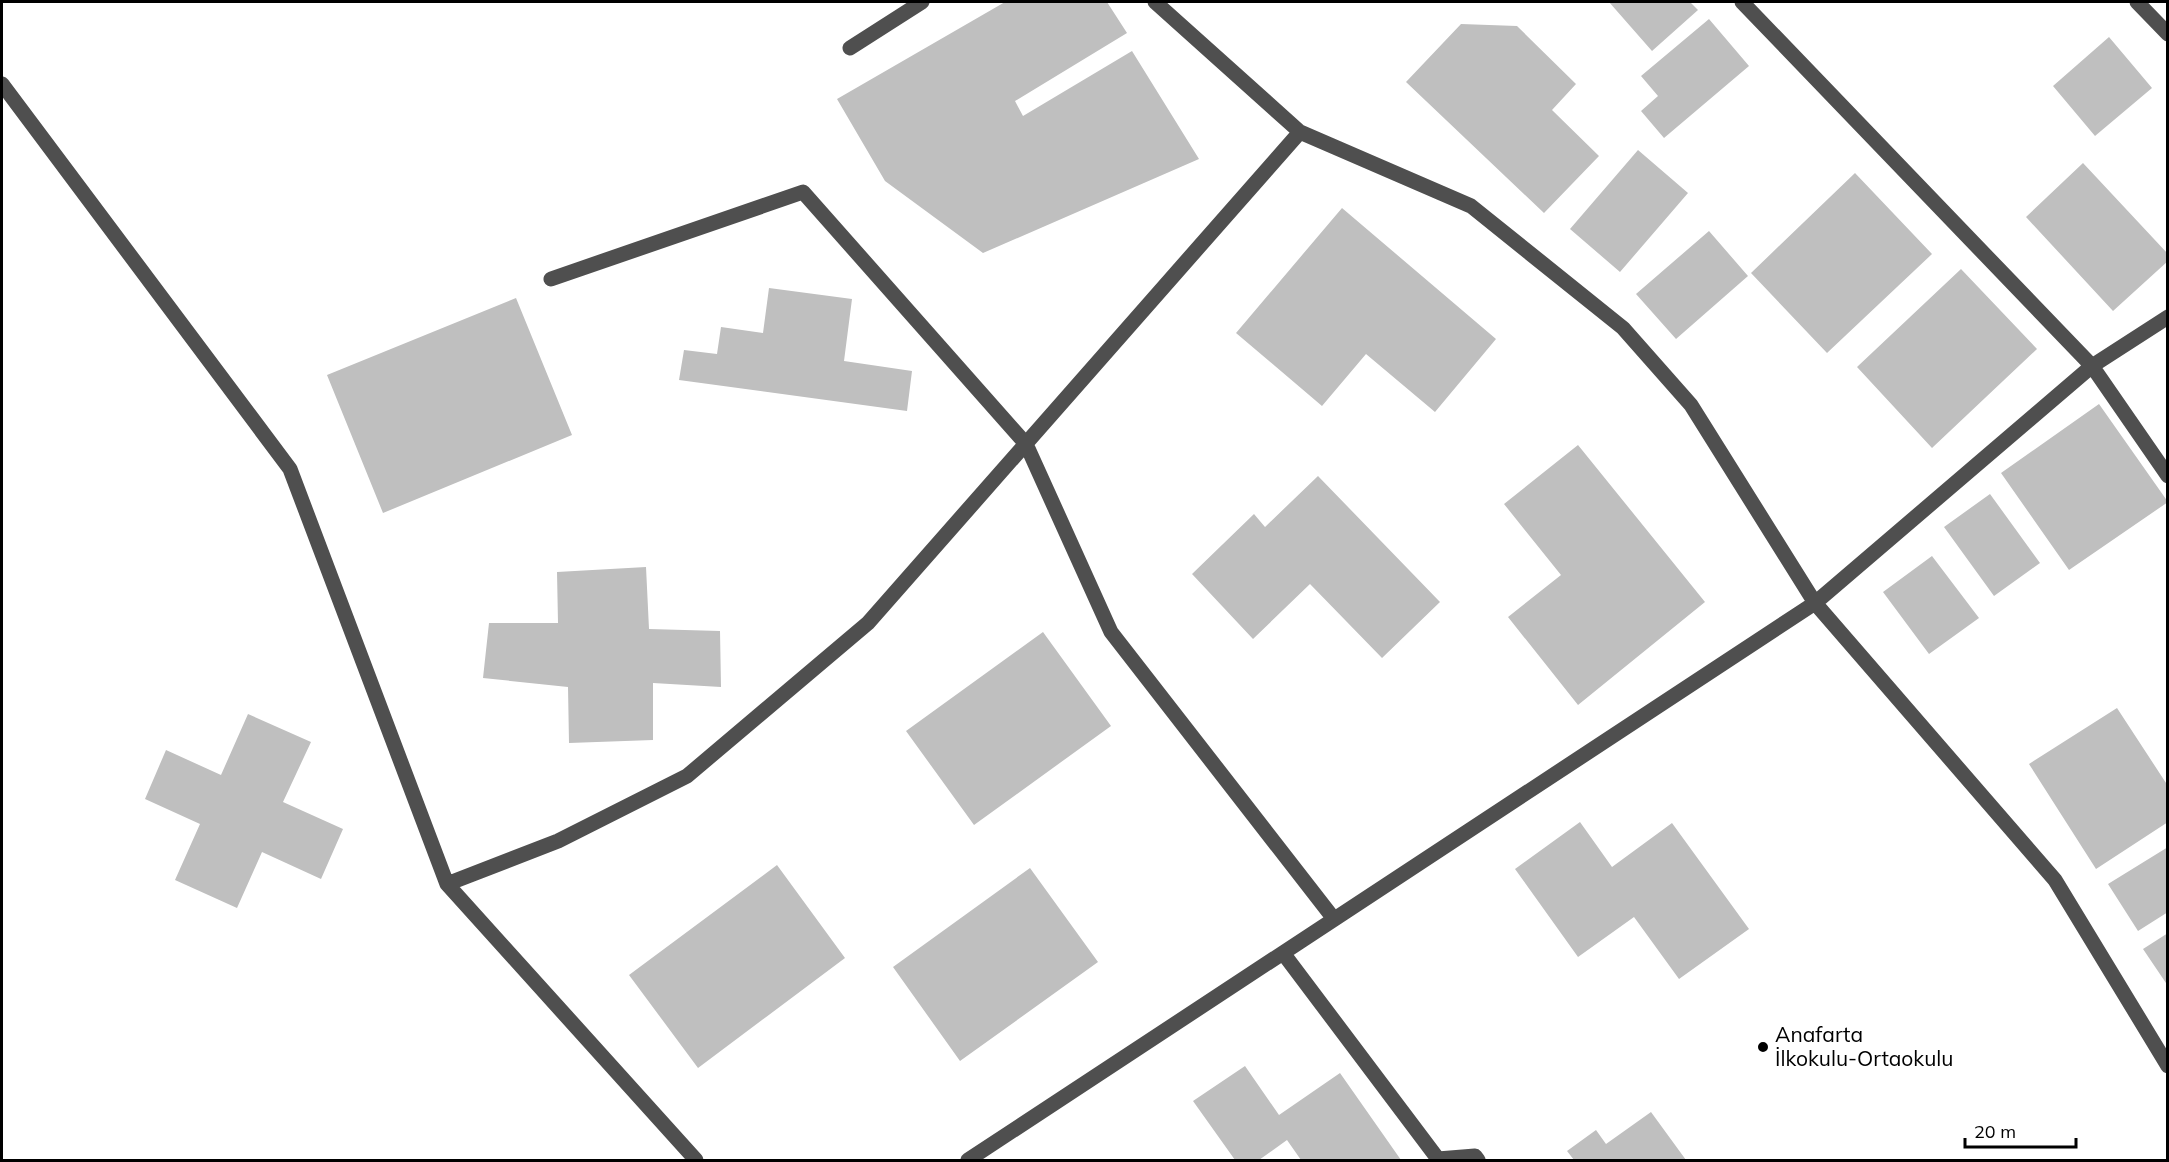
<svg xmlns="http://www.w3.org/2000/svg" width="2169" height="1162" font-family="Mulish,sans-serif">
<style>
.building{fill:#bfbfbf}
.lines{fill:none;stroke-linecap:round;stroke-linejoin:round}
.minor{stroke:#4f4f4f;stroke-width:15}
.poi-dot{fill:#000;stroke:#fff;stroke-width:2}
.labels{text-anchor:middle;stroke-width:4.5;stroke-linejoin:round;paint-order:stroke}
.poi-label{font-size:21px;fill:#000;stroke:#fff;text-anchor:start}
</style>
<rect width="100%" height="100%" fill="#fff"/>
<path class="building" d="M1005,2h102l20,31 -112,68 8,15 109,-65 67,108 -216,94 -98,-72 -48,-82z
M1609,2h81l8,8 -46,41z
M1709,19l40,47 -85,72 -23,-27 17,-15 -17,-20z
M1461,24l56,2 59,58 -24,26 47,46 -55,57 -138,-131z
M2109,37l43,51 -57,48 -42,-50z
M1638,150l50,43 -68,79 -50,-43z
M2083,163l85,91v7l-55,50 -87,-94z
M1855,173l77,81 -105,99 -76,-80z
M1342,208l154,131 -61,73 -69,-58 -44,52 -86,-73z
M1709,231l39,45 -72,63 -40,-45z
M1961,269l76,80 -105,99 -75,-81z
M769,288l83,11 -8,62 68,10 -5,40 -228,-31 5,-30 33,4 4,-27 42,6z
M516,298l56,137 -189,78 -56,-138z
M2099,404l69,98 -99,68 -68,-97z
M1578,445l127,157 -127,103 -70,-88 53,-42 -57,-71z
M1318,476l122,126 -58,56 -72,-74 -57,55 -61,-65 62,-60 11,13z
M1990,494l50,69 -46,33 -50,-69z
M1932,556l47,62 -50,36 -46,-62z
M646,567l3,62 71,2 1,56 -68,-4v57l-84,3 -1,-56 -85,-9 6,-55h69l-1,-51z
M1043,632l68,94 -137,99 -68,-94z
M2117,708l51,78v36l-72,47 -67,-105z
M248,714l63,28 -28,60 60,27 -22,50 -59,-27 -25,56 -62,-28 25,-56 -55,-25 21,-49 55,25z
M1580,822l32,45 60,-44 77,106 -70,50 -45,-62 -56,40 -63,-88z
M2168,847v65l-30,19 -30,-47z
M777,865l68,93 -147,110 -69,-93z
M1030,868l68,94 -138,99 -67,-94z
M2168,933v53l-25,-37z
M1245,1066l34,49 61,-42 61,87h-100l-14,-20 -28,20h-24l-42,-59z
M1651,1112l35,48h-112l-7,-9 29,-21 10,14z"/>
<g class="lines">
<path class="minor" d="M1155,2l145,130 171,74 152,122 68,77 124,198 240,277 113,186
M2137,2l31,32
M850,48l72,-46
M2,84l288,385 157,415 249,276
M551,279l252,-87 223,252 85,188 223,287
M2168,317l-76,49 76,110
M447,884l111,-43 129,-65 181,-153 432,-491
M1283,953l155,206 37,-3 3,4
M968,1160l847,-557 277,-237 -350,-364"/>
</g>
<circle class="poi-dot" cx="1763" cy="1047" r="6"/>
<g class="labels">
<g class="poi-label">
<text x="1775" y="1042">Anafarta<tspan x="1775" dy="24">İlkokulu-Ortaokulu</tspan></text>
</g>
</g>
<rect width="2169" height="1162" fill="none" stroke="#000000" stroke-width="6"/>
<path d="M1965 1138v9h111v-9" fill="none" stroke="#000000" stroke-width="3"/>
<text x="1974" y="1138" font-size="18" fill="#000000" stroke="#ffffff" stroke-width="4.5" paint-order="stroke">20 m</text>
</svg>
